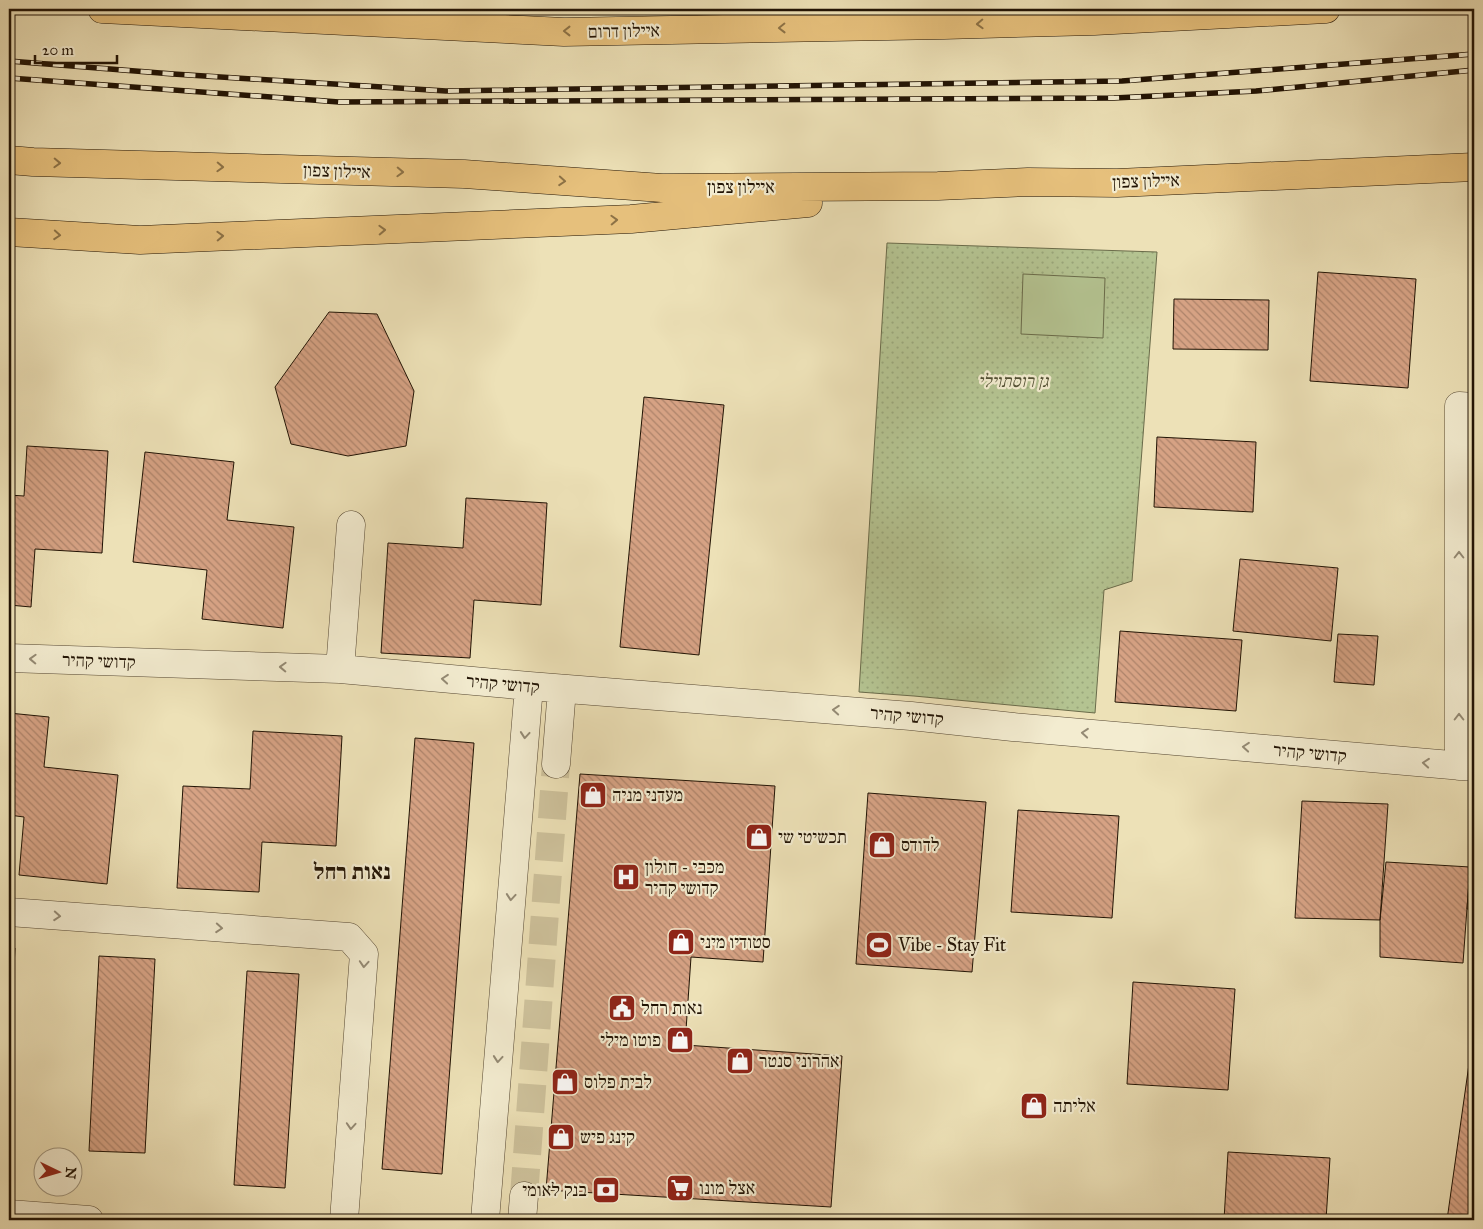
<svg xmlns="http://www.w3.org/2000/svg" width="1483" height="1229" font-family="'IM FELL Great Primer','Frank Ruhl Libre',serif">
<style>
.park{fill:url(#park-dots);stroke:#6a6b4a}
.pitch{fill:#b4c391;stroke:#6a6b4a}
.building{fill:url(#building-back-hatch);stroke:#211304}
.lines{fill:none;stroke-linecap:round;stroke-linejoin:round}
.minor-tunnel{stroke:#cec29c;stroke-width:28;stroke-dasharray:28 14;stroke-linecap:butt}
.minor-casing{stroke:#544631;stroke-width:29}
.highway-casing{stroke:#211304;stroke-width:29}
.minor{stroke:#f3ecd0;stroke-width:28}
.highway{stroke:#e6c07c;stroke-width:28}
.rail-casing{stroke:#211304;stroke-width:5.5}
.rail{stroke:#f3ecd0;stroke-width:4;stroke-dasharray:11;stroke-linecap:butt}
.oneway{stroke:#8d7246}
.oneway2{stroke:#948a74}
.labels{text-anchor:middle;stroke-width:4.5;stroke-linejoin:round;paint-order:stroke}
.street-label{font-size:18px;fill:#211304;stroke:#f3ecd0}
.park-label{font-size:18px;font-style:italic;fill:#545135;stroke:#f3ecd0}
.poi-label{font-size:18px;fill:#211304;stroke:#f3ecd0;text-anchor:start}
.district-label{font-size:22px;font-weight:bold;fill:#211304;stroke:#f3ecd0}
</style>
<defs>
<pattern id="park-dots" width="8" height="8" patternUnits="userSpaceOnUse" patternTransform="scale(1.25)"><rect width="8" height="8" fill="#b4c391"/><path d="M2 2h.1M6 6h.1" fill="none" stroke="#9aa77b" stroke-width="1.8" stroke-linecap="round"/></pattern>
<pattern id="building-back-hatch" width="6" height="6" patternUnits="userSpaceOnUse" patternTransform="scale(1.25)"><rect width="6" height="6" fill="#d6a284"/><path d="M-1 5l2 2M0 0l6 6M5-1l2 2" fill="none" stroke="#ad836a"/></pattern>
</defs>
<rect width="100%" height="100%" fill="#ede1b7"/>
<filter id="stains"><feTurbulence type="fractalNoise" baseFrequency=".004" numOctaves="4"/><feColorMatrix values="0 0 0 0 .2 0 0 0 0 .09 0 0 0 0 .02 0 0 0 .5 -.17"/></filter>
<radialGradient id="worn" r=".72"><stop offset=".6" stop-color="#630" stop-opacity="0"/><stop offset="1" stop-color="#630" stop-opacity=".3"/></radialGradient>
<path class="park" d="M887,243l270,9 -25,329 -28,9 -9,123 -181,-17 -55,-4z"/>
<path class="pitch" d="M1023,274l82,4 -2,60 -82,-4z"/>
<path class="building" d="M1318,272l98,7 -8,109 -98,-7z
M1174,299l95,1 -1,50 -95,-1z
M329,312l48,2 37,77 -8,55 -58,10 -57,-12 -16,-57z
M644,397l80,8 -25,250 -79,-8z
M1157,437l99,5 -3,70 -99,-5z
M27,446l81,5 -6,102 -67,-4 -4,58 -22,-2v-110l15,1z
M145,452l89,10 -7,58 67,7 -11,101 -81,-9 5,-49 -74,-8z
M466,498l81,5 -6,102 -67,-5 -4,58 -89,-5 7,-110 75,5z
M1240,559l98,9 -7,73 -98,-10z
M1120,631l122,9 -6,71 -121,-9z
M1338,634l40,2 -4,49 -40,-3z
M9,713l40,4 -5,50 74,8 -11,109 -88,-9 5,-58 -15,-2z
M253,731l89,5 -6,110 -74,-4 -3,50 -82,-4 6,-102 67,3z
M415,738l59,5 -32,431 -60,-5z
M580,774l195,12 -12,176 -72,-5 -6,88 157,11 -11,151 -285,-17z
M868,793l118,9 -14,170 -116,-8z
M1302,801l86,3 -8,116 -85,-2z
M1018,810l101,6 -7,102 -101,-6z
M1474,812v97h-7z
M1386,862l84,5 -7,96 -83,-6v-37z
M9,948h6l-6,113z
M99,956l56,3 -10,194 -56,-2z
M247,971l52,3 -14,214 -51,-3z
M1133,982l102,7 -7,101 -101,-6z
M1469,1064l5,1v155h-27z
M1228,1152l102,6 -4,62h-102z"/>
<g class="lines">
<path class="minor-tunnel" d="M524,1196l32,-432"/>
<g class="minor-casing">
<path id="minor" d="M9,658l331,11 189,17 382,30 102,11 461,40
M340,669l11,-144
M556,764l6,-75
M1459,766v-360l15,1
M9,912l340,25 15,17 -20,266
M9,1214l80,6
M485,1220l44,-534
M522,1220l2,-24"/>
</g>
<g class="highway-casing">
<path id="highway" d="M102,9l462,23 380,-7 150,-4 232,-12
M9,160l24,2 431,12 198,14 276,-2 90,-4 89,1 357,-16
M9,232l131,8 491,-21 177,-16"/>
</g>
<use href="#minor" class="minor"/>
<use href="#highway" class="highway"/>
<g class="rail-casing">
<path id="rail" d="M9,61l164,13 273,17 676,-10 352,-27
M9,78l330,24 775,-4 142,-7 218,-21"/>
</g>
<use href="#rail" class="rail"/>
</g>
<defs><path id="oneway-chevron" d="M-2-3.5L2.5 0L-2 3.5" fill="none" stroke-width="1.6" stroke-linecap="round" stroke-linejoin="round" transform="scale(1.25)"/></defs>
<g class="oneway">
<use href="#oneway-chevron" transform="translate(980 24) rotate(178)"/>
<use href="#oneway-chevron" transform="translate(782 28) rotate(179)"/>
<use href="#oneway-chevron" transform="translate(567 31) rotate(-180)"/>
<use href="#oneway-chevron" transform="translate(57 163) rotate(2)"/>
<use href="#oneway-chevron" transform="translate(220 167) rotate(2)"/>
<use href="#oneway-chevron" transform="translate(400 172) rotate(2)"/>
<use href="#oneway-chevron" transform="translate(562 181) rotate(4)"/>
<use href="#oneway-chevron" transform="translate(614 220) rotate(-2)"/>
<use href="#oneway-chevron" transform="translate(382 230) rotate(-2)"/>
<use href="#oneway-chevron" transform="translate(57 235) rotate(4)"/>
<use href="#oneway-chevron" transform="translate(220 236) rotate(-2)"/>
</g>
<g class="oneway2">
<use href="#oneway-chevron" transform="translate(1459 555) rotate(-90)"/>
<use href="#oneway-chevron" transform="translate(33 659) rotate(-178)"/>
<use href="#oneway-chevron" transform="translate(283 667) rotate(-178)"/>
<use href="#oneway-chevron" transform="translate(445 679) rotate(-175)"/>
<use href="#oneway-chevron" transform="translate(836 710) rotate(-176)"/>
<use href="#oneway-chevron" transform="translate(1459 717) rotate(-90)"/>
<use href="#oneway-chevron" transform="translate(1085 733) rotate(-175)"/>
<use href="#oneway-chevron" transform="translate(525 735) rotate(95)"/>
<use href="#oneway-chevron" transform="translate(1246 747) rotate(-175)"/>
<use href="#oneway-chevron" transform="translate(1426 763) rotate(-175)"/>
<use href="#oneway-chevron" transform="translate(511 897) rotate(95)"/>
<use href="#oneway-chevron" transform="translate(57 916) rotate(4)"/>
<use href="#oneway-chevron" transform="translate(219 928) rotate(4)"/>
<use href="#oneway-chevron" transform="translate(364 964) rotate(94)"/>
<use href="#oneway-chevron" transform="translate(498 1059) rotate(95)"/>
<use href="#oneway-chevron" transform="translate(351 1126) rotate(94)"/>
</g>
<defs>
<g id="shop-square" transform="scale(1.4375)"><rect x="-9" y="-9" width="18" height="18" rx="4" fill="#8f2418" stroke="#f3ecd0"/><path d="M-5-2.5h2.3a2.7 3.5 0 0 1 5.4 0H5L5.5 6h-11ZM-1.5-2.5h3a1.5 2.3 0 0 0-3 0Z" fill="#fff"/></g>
<g id="hospital-square" transform="scale(1.4375)"><rect x="-9" y="-9" width="18" height="18" rx="4" fill="#8f2418" stroke="#f3ecd0"/><path d="M-5-5h3v3.5h4V-5h3V5h-3V1.5h-4V5h-3Z" fill="#fff"/></g>
<g id="stadium-square" transform="scale(1.4375)"><rect x="-9" y="-9" width="18" height="18" rx="4" fill="#8f2418" stroke="#f3ecd0"/><path d="M0-5a6.5 5 0 1 0 0 10a6.5 5 0 1 0 0-10ZM-3.5-1.8h7v3.6h-7Z" fill="#fff"/></g>
<g id="civic-square" transform="scale(1.4375)"><rect x="-9" y="-9" width="18" height="18" rx="4" fill="#8f2418" stroke="#f3ecd0"/><path d="M-.6-6.5H3V-4.5H.6V-3L4-1V1h2V6H-6V1h2V-1L-.6-3ZM-1.2 2.5V6h2.4V2.5Z" fill="#fff"/></g>
<g id="supermarket-square" transform="scale(1.4375)"><rect x="-9" y="-9" width="18" height="18" rx="4" fill="#8f2418" stroke="#f3ecd0"/><path d="M-6-5.5h2.5l.6 2H6L4.5 2H-2.5L-4.4-4H-6ZM-1.5 3.2a1.3 1.3 0 1 0 .1 0ZM3 3.2a1.3 1.3 0 1 0 .1 0Z" fill="#fff"/></g>
<g id="bank-square" transform="scale(1.4375)"><rect x="-9" y="-9" width="18" height="18" rx="4" fill="#8f2418" stroke="#f3ecd0"/><path d="M-6-4H6V4H-6ZM0-2.3a2.3 2.3 0 1 0 0 4.6a2.3 2.3 0 1 0 0-4.6Z" fill="#fff"/></g>
</defs>
<g fill-rule="evenodd">
<use href="#shop-square" x="593" y="795"/>
<use href="#shop-square" x="759" y="837"/>
<use href="#shop-square" x="882" y="845"/>
<use href="#hospital-square" x="626" y="877"/>
<use href="#shop-square" x="681" y="942"/>
<use href="#stadium-square" x="879" y="945"/>
<use href="#civic-square" x="622" y="1008"/>
<use href="#shop-square" x="680" y="1040"/>
<use href="#shop-square" x="740" y="1061"/>
<use href="#shop-square" x="565" y="1082"/>
<use href="#shop-square" x="1034" y="1106"/>
<use href="#shop-square" x="561" y="1137"/>
<use href="#supermarket-square" x="680" y="1188"/>
<use href="#bank-square" x="606" y="1190"/>
</g>
<g class="labels">
<g class="street-label">
<text transform="translate(624 31) rotate(-1)" y="6">איילון דרום</text>
<text transform="translate(337 171) rotate(2)" y="6">איילון צפון</text>
<text transform="translate(1146 181) rotate(-2)" y="6">איילון צפון</text>
<text x="741" y="193">איילון צפון</text>
<text transform="translate(99 661) rotate(2)" y="6">קדושי קהיר</text>
<text transform="translate(503 684) rotate(5)" y="6">קדושי קהיר</text>
<text transform="translate(907 716) rotate(5)" y="6">קדושי קהיר</text>
<text transform="translate(1310 753) rotate(5)" y="6">קדושי קהיר</text>
</g>
<g class="park-label">
<text x="1013" y="387">גן רוסתוילי</text>
</g>
<g class="poi-label">
<text x="612" y="801">מעדני מניה</text>
<text x="778" y="843">תכשיטי שי</text>
<text x="901" y="851">לדודס</text>
<text x="645" y="873">מכבי - חולון<tspan x="645" dy="21">קדושי קהיר</tspan></text>
<text x="700" y="948">סטודיו מיני</text>
<text x="898" y="951">Vibe - Stay Fit</text>
<text x="641" y="1014">נאות רחל</text>
<text x="661" y="1046" text-anchor="end">פוטו מילי</text>
<text x="759" y="1067">אהרוני סנטר</text>
<text x="584" y="1088">לבית פלוס</text>
<text x="1053" y="1112">אליתה</text>
<text x="580" y="1143">קינג פיש</text>
<text x="699" y="1194">אצל מונו</text>
<text x="587" y="1196" text-anchor="end">בנק לאומי</text>
</g>
<g class="district-label">
<text x="352" y="879">נאות רחל</text>
</g>
</g>
<rect width="1483" height="1229" fill="none" stroke="#ede1b7" stroke-width="30"/>
<rect x="10" y="10" width="1463" height="1209" fill="none" stroke="#211304" stroke-width="2.5"/>
<rect x="15" y="15" width="1453" height="1199" fill="none" stroke="#211304"/>
<g transform="translate(58 1172) rotate(95)"><circle r="24" fill="#f3ecd0" stroke="#9f957e"/>
<path d="M0-4L9 19L0 12L-9 19Z" fill="#8f2418"/>
<text y="-8" font-size="14" font-weight="bold" text-anchor="middle" fill="#211304">N</text>
</g>
<path d="M35 55v8h82v-8" fill="none" stroke="#211304" stroke-width="2.5"/>
<text x="42" y="55" font-size="15" fill="#211304" stroke="#f3ecd0" stroke-width="4" paint-order="stroke">20 m</text>
<rect width="100%" height="100%" filter="url(#stains)"/>
<rect width="100%" height="100%" fill="url(#worn)"/>
</svg>
